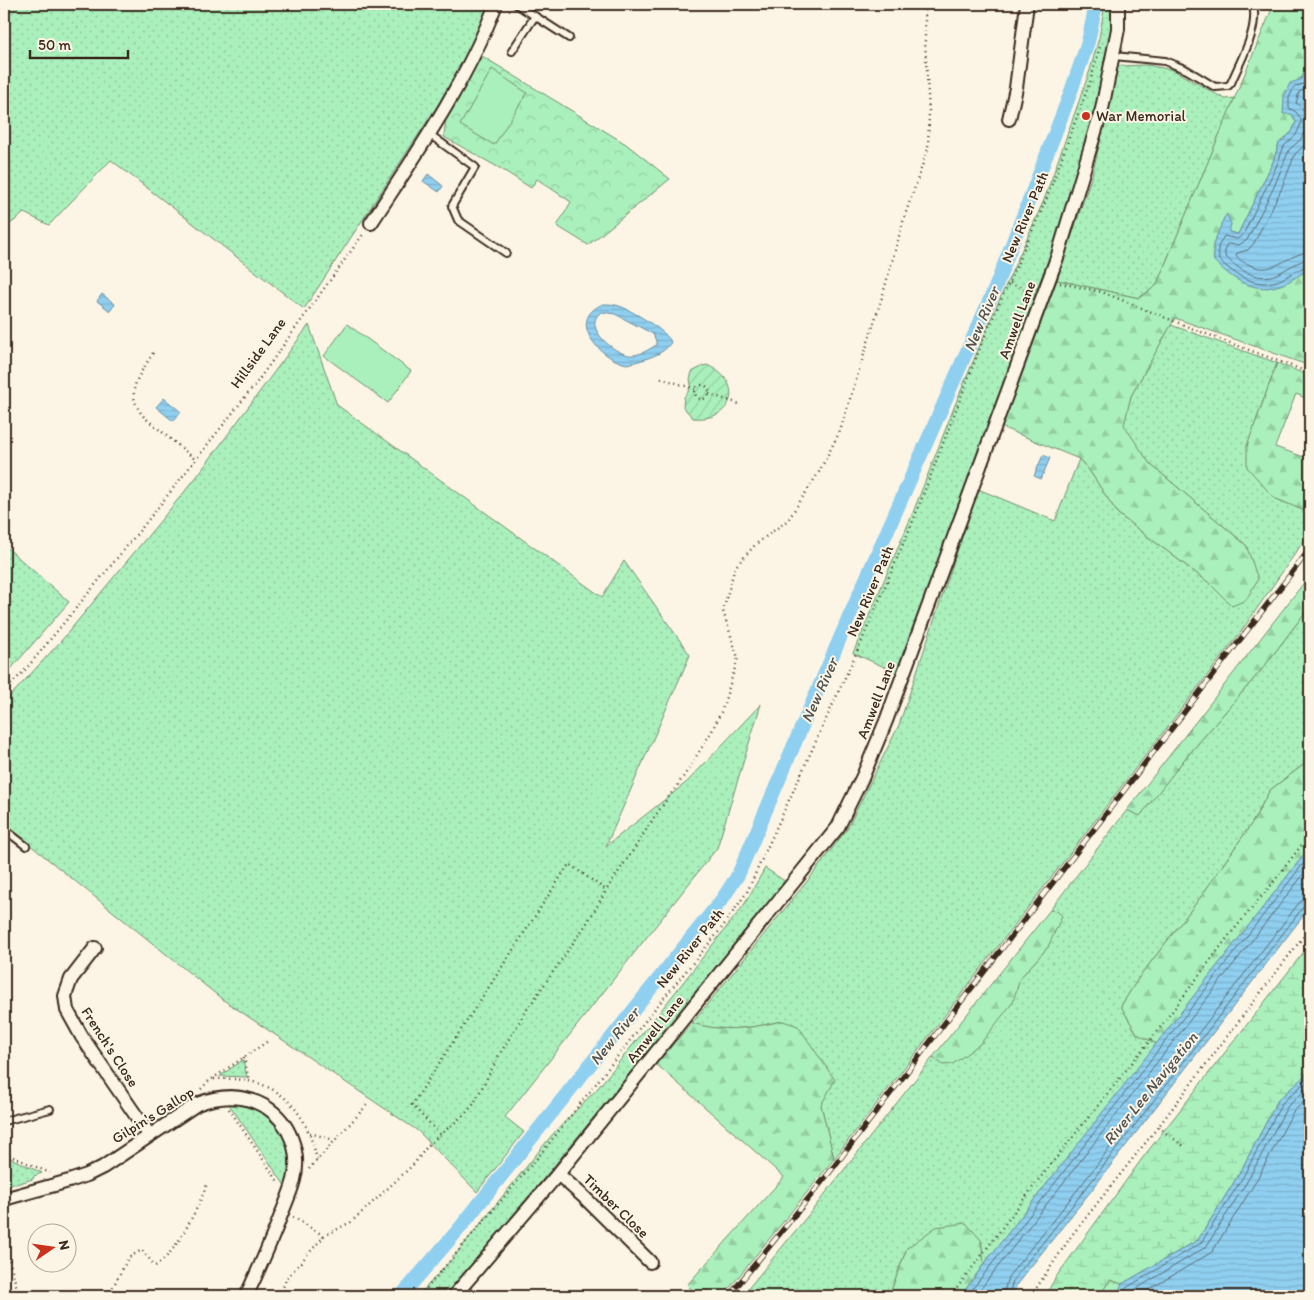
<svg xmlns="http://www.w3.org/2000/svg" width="1314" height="1300" font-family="Itim,sans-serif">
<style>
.grass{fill:url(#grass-dots);stroke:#728d6d}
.forest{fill:url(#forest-firs);stroke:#728d6d}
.wetland{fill:url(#wetland-marsh);stroke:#728d6d}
.park{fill:url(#park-crowns);stroke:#728d6d}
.garden{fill:url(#garden-furrows);stroke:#728d6d}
.pitch{fill:#aaf0bc;stroke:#728d6d}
.water{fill:url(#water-rules);stroke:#6d8d9c;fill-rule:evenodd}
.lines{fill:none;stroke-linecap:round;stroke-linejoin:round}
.shore{stroke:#5d6c72;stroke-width:1}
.canal{stroke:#8fcff0;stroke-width:14}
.service-casing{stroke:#3b2a1e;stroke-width:10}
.minor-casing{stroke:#3b2a1e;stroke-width:16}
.path{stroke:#3b2a1e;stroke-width:2.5;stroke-dasharray:1 4;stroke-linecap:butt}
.service{stroke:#fcf5e5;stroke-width:6}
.minor{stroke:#fcf5e5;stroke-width:12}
.rail-casing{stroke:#3b2a1e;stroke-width:5.5}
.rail{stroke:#fcf5e5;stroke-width:4;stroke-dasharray:11;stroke-linecap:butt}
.poi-dot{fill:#c8321e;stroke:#fcf5e5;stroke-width:2}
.labels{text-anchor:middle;stroke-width:4;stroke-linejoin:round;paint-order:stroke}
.poi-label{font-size:15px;fill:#3b2a1e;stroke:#fcf5e5;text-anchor:start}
.street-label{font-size:15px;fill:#3b2a1e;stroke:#fcf5e5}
.water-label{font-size:16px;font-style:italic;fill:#505352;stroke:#fcf5e5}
</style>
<defs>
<pattern id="grass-dots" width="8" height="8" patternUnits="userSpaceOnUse" patternTransform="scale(1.25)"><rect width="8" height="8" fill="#aaf0bc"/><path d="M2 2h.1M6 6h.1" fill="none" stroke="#93cea1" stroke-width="1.8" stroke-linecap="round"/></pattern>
<pattern id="forest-firs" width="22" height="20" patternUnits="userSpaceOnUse" patternTransform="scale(1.25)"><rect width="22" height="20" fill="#aaf0bc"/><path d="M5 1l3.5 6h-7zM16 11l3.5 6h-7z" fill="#93cea1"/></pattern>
<pattern id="wetland-marsh" width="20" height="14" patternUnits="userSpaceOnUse" patternTransform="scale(1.25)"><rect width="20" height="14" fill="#aaf0bc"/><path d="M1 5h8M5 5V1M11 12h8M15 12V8" fill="none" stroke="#93cea1"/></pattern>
<pattern id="park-crowns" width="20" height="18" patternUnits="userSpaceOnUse" patternTransform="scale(1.25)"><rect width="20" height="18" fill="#aaf0bc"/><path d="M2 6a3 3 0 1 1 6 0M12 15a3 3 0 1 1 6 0" fill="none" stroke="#93cea1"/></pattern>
<pattern id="garden-furrows" width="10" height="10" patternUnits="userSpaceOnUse" patternTransform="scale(1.25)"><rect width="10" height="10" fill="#aaf0bc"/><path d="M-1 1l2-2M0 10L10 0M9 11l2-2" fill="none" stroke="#93cea1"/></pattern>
<pattern id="water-rules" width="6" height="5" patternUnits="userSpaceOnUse" patternTransform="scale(1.25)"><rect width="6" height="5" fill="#8fcff0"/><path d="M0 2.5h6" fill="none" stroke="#7cb2cd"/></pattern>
</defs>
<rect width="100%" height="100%" fill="#fcf5e5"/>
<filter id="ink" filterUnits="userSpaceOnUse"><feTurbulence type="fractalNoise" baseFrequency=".02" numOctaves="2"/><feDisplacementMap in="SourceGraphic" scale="10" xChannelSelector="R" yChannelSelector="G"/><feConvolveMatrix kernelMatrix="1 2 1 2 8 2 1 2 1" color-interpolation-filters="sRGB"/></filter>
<g filter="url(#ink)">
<path class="grass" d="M4,4h487l-4,12 -49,89 -134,204 -193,-149 -62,65 -25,-12 -20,16z
M1105,4h8v27l-9,51 -44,148 -25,64 -35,105 -100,275 -47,-21 59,-138 45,-115 36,-86 51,-114 46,-130 9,-32z
M1147,65l26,5 52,29 10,-1 -79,188 -17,12 -82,-18 35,-105 26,-109z
M309,325l28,80 265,192 22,-36 66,94 -84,191 81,-64 74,-78 -44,144 -212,269 19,15 -47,60 -59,-61 -196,-132 -218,-175v-121l57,-62 134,-162z
M1171,325l106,38 -30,83 27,52 36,15v19l-70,101 -406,526 -13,-54 -38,-84c-34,7 -57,12 -91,2l121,-149 34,-45 52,-104 79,-236 77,32 24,-62 10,11 29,44 90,68 24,24 14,-61 -96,-81 -27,-38 8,-30z
M4,545l65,57 -65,75z
M1310,606v154l-40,30 -18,33 -52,75 -62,81 -17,27 16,28 20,10 -173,220 -3,-24 -74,8 -18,48h-147l68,-83 123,-156 10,8 69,-63 8,-24 28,-31 9,-36 -7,-1 77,-100 13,5 43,-54 80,-93z
M765,868l21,14 -296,362 -47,52h-25l34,-37 100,-124 45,-46 65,-80 82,-104z
M243,1060l4,17 -27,-1z
M228,1103c45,1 72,41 58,84z
M4,1155l38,18 -8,3 -1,3 -17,5h-12z"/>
<path class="forest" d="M1274,4h36v57l-10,19 -8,34 4,8 -4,10 -13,11 -6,19 -35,72 -10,-2 -4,-14 -11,28 1,15 53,27 16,-4 12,-8 15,-6v96l-135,-48 -44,78 -7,29 26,39 96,81 12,34 -12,21 -14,6 -24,-24 -90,-68 -29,-44 -10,-11 -78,-32 56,-147 82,18 17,-12z
M1277,363l33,13v24l-14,-6 -21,53 35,12v54l-36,-15 -27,-31v-21z
M1310,575v31l-47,62 -80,93 -43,55 -13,-6z
M1310,760v87l-153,197 -20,-10 -16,-28 17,-27 62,-81 52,-75 18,-33z
M1050,910l7,1 5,5 -14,31 -28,31 -7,24 -32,41 -28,21 -10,1 -10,-8z
M783,1021l15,5 37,54 -14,25 13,54 -111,137h-33l4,-4 -7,-7 97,-108 -128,-113 36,-41c34,10 57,5 91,-2z
M966,1223l15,17 3,24 -23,32h-72l18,-48 29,-21z
M1110,1280l12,4 -6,12h-17z"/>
<path class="wetland" d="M1310,944v127l-32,29 -39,74 -41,66 -76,44 -12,-4 -11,16h-54l11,-19 88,-121z"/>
<path class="park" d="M482,56l144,88 44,35 -82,66 -31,-19 14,-24 -34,-23 -6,9 -28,-18 -59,-33 2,-22z"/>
<path class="garden" d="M707,365c39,17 27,57 -14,53l-10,-11 1,-10 4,-5 3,-8 -1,-5 2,-7 11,-6z"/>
<path class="pitch" d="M492,69l35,24 -33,52 -34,-20z
M347,324l64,47 -23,32 -64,-47z"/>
<path class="water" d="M1310,61v209c-10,3 -18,11 -27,14 -28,11 -50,-4 -69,-23l-1,-16 11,-27 3,-4 4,10 -2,8 9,2 35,-72 6,-19 13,-11 4,-10 -4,-8h-9l1,-17 6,-14 10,-3z
M428,174l15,12 -4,6 -16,-11z
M102,294l13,10 -5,7 -13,-10z
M603,304c6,0 11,0 16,2 11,3 49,26 52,36 -6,13 -31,19 -44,22 -27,-5 -62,-44 -24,-60zM602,312l13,2 38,20 3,7v4c-6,4 -14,9 -22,10 -17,3 -55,-30 -32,-43z
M164,398l17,14 -8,9 -17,-14z
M1043,455l7,3 -9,21 -7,-3z
M1310,847v60l-219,284 -74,93 -4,12h-52l23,-32z
M1310,1071v225h-194l6,-12 76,-44 41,-66 39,-74z"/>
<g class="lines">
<path class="shore" d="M1310,74l-7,10 -9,3 -5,11v10l7,4 5,7v5l-5,11 -12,11 -7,19 -34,70 -6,4 -13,-3 -6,11 1,13c17,16 39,30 63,19 10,-5 18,-12 28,-13
M1310,84l-4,5 -7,3 -3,11 5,4 6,10v9l-6,13 -12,11 -15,37 -27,53 -8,5 -12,-1 -2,4v8c14,15 36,28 56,16 9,-5 19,-12 29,-13
M1310,137l-3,6 -12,11 -14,36 -27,53 -6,7 -11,3 -1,2c3,5 7,7 12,9 26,14 38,-11 62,-12
M967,1296l343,-441
M975,1296l335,-430
M1003,1296l5,-19 74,-93 217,-281 6,-5h5
M1009,1296l4,-16 74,-93 217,-281 6,-2
M1121,1296l5,-8 75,-45 42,-66 39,-74 28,-25
M1128,1296l3,-4 75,-45 42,-67 39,-73 23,-21
M1138,1296l74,-44 43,-69 38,-71 17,-16"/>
<path class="canal" d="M401,1296l58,-67 264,-331 15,-23 112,-260 145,-327 74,-191 19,-55 8,-38"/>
<g class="service-casing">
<path id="service" d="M516,4l53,34
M512,51l23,-35
M1114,56l51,5 22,9 28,17 13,-1 3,-3c10,-24 28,-53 22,-79
M429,134l46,33 -23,39 6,14 48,33
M4,829l22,17
M4,1121l46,-12"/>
</g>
<g class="minor-casing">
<path id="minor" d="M1009,119l7,-31 11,-84
M371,223c46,-70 95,-140 125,-219
M95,948l-24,31 -6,17 2,14 15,27 68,99
M558,1174l26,23 66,65
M4,1199l65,-18 18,-6 16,-8 94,-63c23,-9 47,-10 69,3 24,15 35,46 28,73 -4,15 -11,29 -16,43 -10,25 -20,49 -32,73
M454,1296l104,-122 280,-347 25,-51 23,-55 172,-466 44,-146 16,-80v-25"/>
</g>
<path class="path" d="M1010,283l21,9
M1060,283l42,9 94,38 114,43
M153,353c-14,24 -30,38 -9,64l52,43
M661,378l34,11
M695 392a7 7 0 1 1 14 0a7 7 0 1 1-14 0Z
M709,394l31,10
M4,692l22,-23 115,-140 116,-147 107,-149
M244,1057l5,23
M214,1079c59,-4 91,24 103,81
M201,1089l8,-8 59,-40
M229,1109l50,74
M1158,1127l27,20
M310,1133l24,7
M440,1134l-28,-29 157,-241 37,26
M4,1153l46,20
M309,1169l58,-64
M293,1217l31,19
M4,1241l15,55
M108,1296l21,-39 13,-7 13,16c20,-10 44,-60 52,-82
M280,1296l6,-17 38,-43 27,-14 21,-19 42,-39 15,-20 36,-30 8,-9 25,-48 28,-46 61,-88 25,-42 20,-29 23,-36 29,-40 28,-45 10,-21 16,-52 -15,-47 12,-44 21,-23 32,-24 31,-48 21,-41 43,-137 21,-76 24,-69 1,-37 -4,-70v-38
M420,1296l119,-140 118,-150 64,-77 26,-37 112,-245 54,-126 70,-181 63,-140 44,-118 10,-35
M951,1296l85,-113 123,-154 68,-91 45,-54 38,-50
M1031,1296l41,-61 86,-108 152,-199"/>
<use href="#service" class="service"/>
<use href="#minor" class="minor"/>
<g class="rail-casing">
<path id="rail" d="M729,1296l100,-123 481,-624"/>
</g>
<use href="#rail" class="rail"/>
</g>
</g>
<circle class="poi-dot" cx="1086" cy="116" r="5"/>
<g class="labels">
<g class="poi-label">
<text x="1096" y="121">War Memorial</text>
</g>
<g class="street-label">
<text transform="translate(1025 217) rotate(-67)" y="5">New River Path</text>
<text transform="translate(1017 320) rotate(-70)" y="5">Amwell Lane</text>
<text transform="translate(258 353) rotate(-54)" y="5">Hillside Lane</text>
<text transform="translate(870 591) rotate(-67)" y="5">New River Path</text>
<text transform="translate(876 700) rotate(-69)" y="5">Amwell Lane</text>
<text transform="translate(690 948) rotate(-51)" y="5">New River Path</text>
<text transform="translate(655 1029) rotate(-51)" y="5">Amwell Lane</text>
<text transform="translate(110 1047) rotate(57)" y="5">French's Close</text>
<text transform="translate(153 1115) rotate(-32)" y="5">Gilpin's Gallop</text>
<text transform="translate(616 1206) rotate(44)" y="5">Timber Close</text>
</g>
<g class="water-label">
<text transform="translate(981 319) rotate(-67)" y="6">New River</text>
<text transform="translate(819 690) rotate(-66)" y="6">New River</text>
<text transform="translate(614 1036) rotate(-51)" y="6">New River</text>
<text transform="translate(1150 1088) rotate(-51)" y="6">River Lee Navigation</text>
</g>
</g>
<rect width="1314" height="1300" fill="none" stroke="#fcf5e5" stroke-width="20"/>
<rect x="10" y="10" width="1294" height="1280" fill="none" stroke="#3b2a1e" stroke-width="2" filter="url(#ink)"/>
<g transform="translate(52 1248) rotate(77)"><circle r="24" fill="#fcf5e5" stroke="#afa495"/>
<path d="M0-4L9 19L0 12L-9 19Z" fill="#c8321e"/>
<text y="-8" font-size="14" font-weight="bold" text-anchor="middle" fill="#3b2a1e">N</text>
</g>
<path d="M30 50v8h98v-8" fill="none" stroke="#3b2a1e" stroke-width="2.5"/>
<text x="38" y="50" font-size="15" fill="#3b2a1e" stroke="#fcf5e5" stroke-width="4" paint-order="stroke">50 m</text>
</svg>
